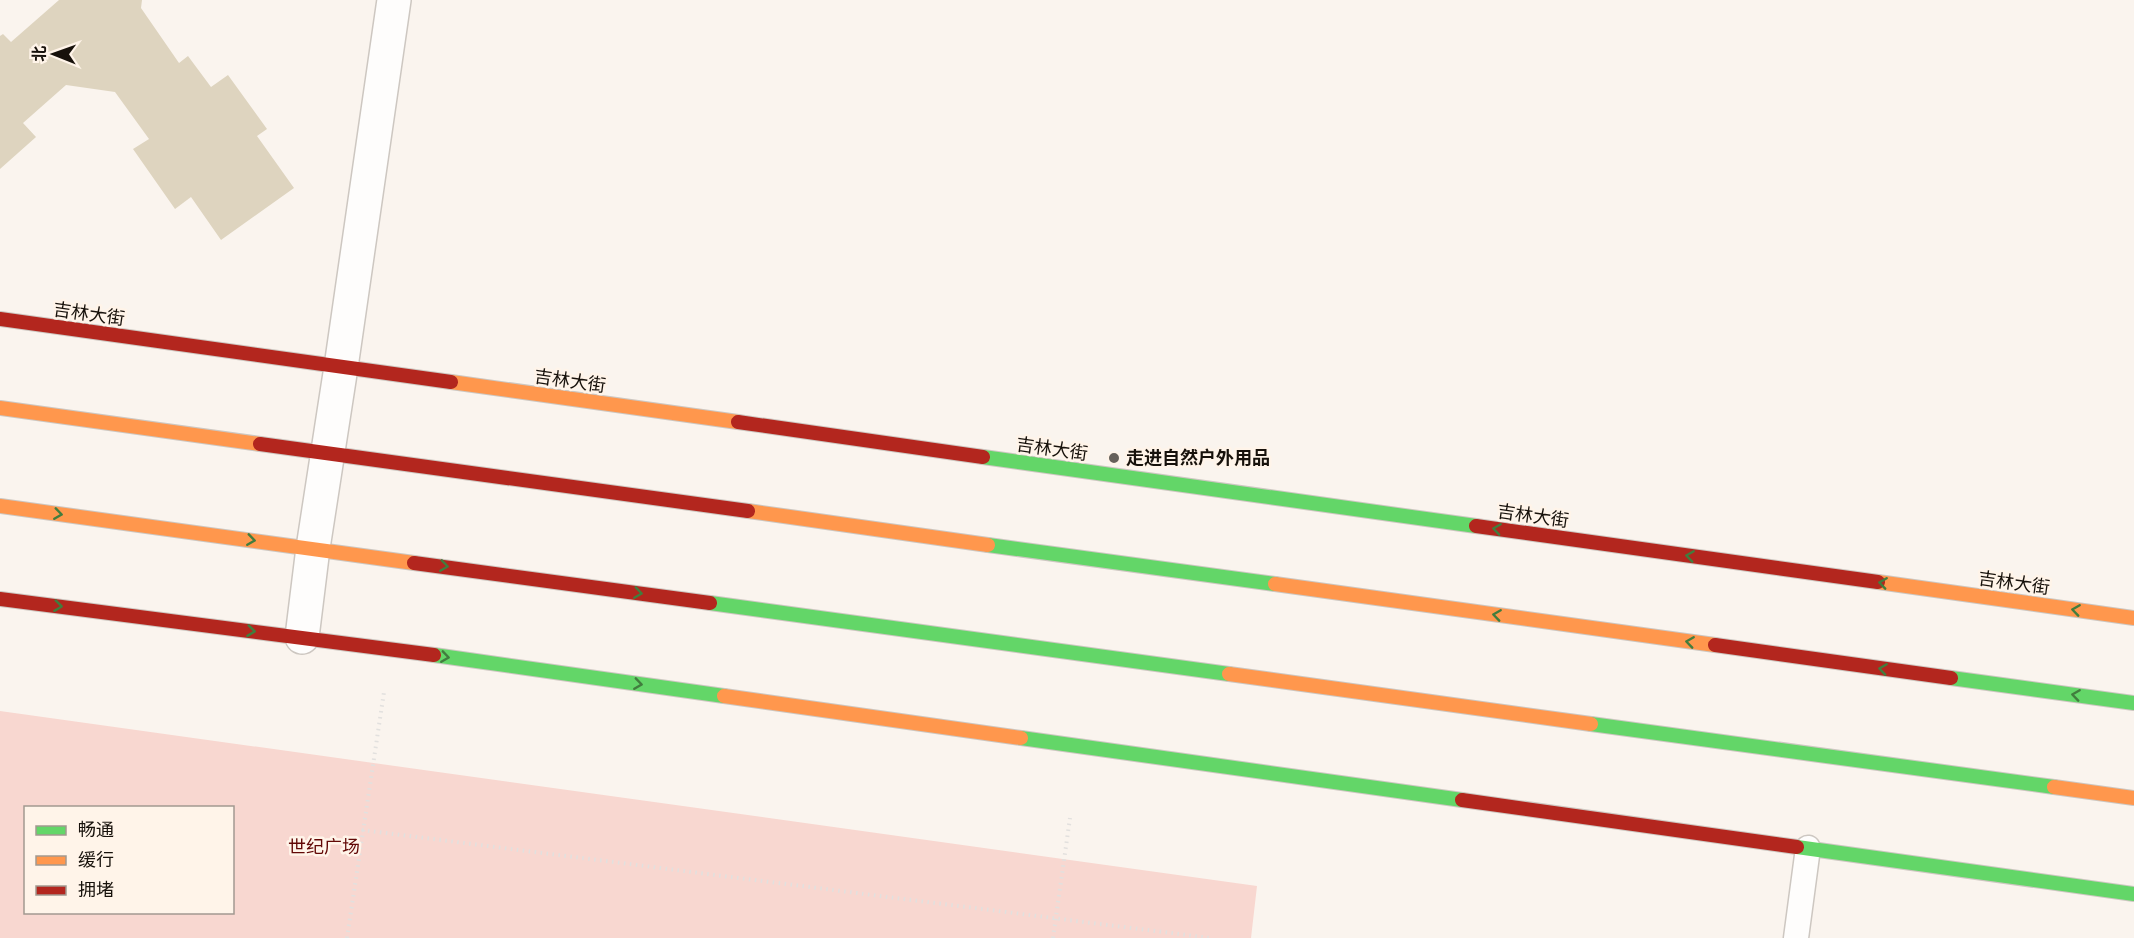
<svg xmlns="http://www.w3.org/2000/svg" width="2134" height="938" font-family="Lato,'Noto Sans SC',sans-serif">
<style>
.green{fill:#f8d7d0;fill-rule:evenodd}
.building{fill:#ded4bf}
.lines{fill:none;stroke-linecap:round;stroke-linejoin:round}
.lane-casing{stroke:#cdc7c1;stroke-width:27}
.street-casing{stroke:#cdc7c1;stroke-width:36}
.fast-casing{stroke:#cdc7c1;stroke-width:16}
.slow-casing{stroke:#cdc7c1;stroke-width:16}
.jam-casing{stroke:#cdc7c1;stroke-width:16}
.path{stroke:#e2e0de;stroke-width:4;stroke-dasharray:1.5 4.5;stroke-linecap:butt}
.lane{stroke:#fefdfc;stroke-width:24}
.street{stroke:#fefdfc;stroke-width:33}
.fast{stroke:#63d668;stroke-width:14}
.slow{stroke:#ff974d;stroke-width:14}
.jam{stroke:#b3261e;stroke-width:14}
.oneway{stroke:#417d3e}
.poi-dot{fill:#66605a;stroke:#fff4e9;stroke-width:2}
.labels{text-anchor:middle;stroke-width:5;stroke-linejoin:round;paint-order:stroke}
.street-label{font-size:18px;fill:#17110b;stroke:#fff4e9}
.poi-label{font-size:18px;font-weight:bold;fill:#17110b;stroke:#fff4e9;text-anchor:start}
.park-label{font-size:18px;fill:#620806;stroke:#fff4e9}
</style>
<rect width="100%" height="100%" fill="#faf4ee"/>
<path class="green" d="M0,711l1257,175 -6,52h-1251zM26,808h206v104h-206z"/>
<path class="building" d="M59,0h83l-1,8 38,55 9,-7 23,31 17,-12 39,54 -10,7 37,52 -73,52 -30,-43 -16,12 -42,-60 16,-10 -34,-47 -49,-7 -43,38 13,14 -36,32v-133l3,-2 8,8z"/>
<g class="lines">
<g class="lane-casing">
<path id="lane" d="M1796,938l12,-90"/>
</g>
<g class="street-casing">
<path id="street" d="M302,637l11,-89 28,-181 53,-367"/>
</g>
<g class="fast-casing">
<path id="fast" d="M983,457l493,69
M988,545l287,39
M710,603l519,71
M434,655l290,41
M1951,678l183,25
M1591,724l463,63
M1021,738l441,62
M1797,847l337,47"/>
</g>
<g class="slow-casing">
<path id="slow" d="M451,382l287,40
M0,408l260,36
M0,506l414,57
M748,511l240,34
M1878,582l256,36
M1275,584l440,61
M1229,674l362,50
M724,696l297,42
M2054,787l80,11"/>
</g>
<g class="jam-casing">
<path id="jam" d="M0,319l451,63
M738,422l245,35
M260,444l488,67
M1476,526l402,56
M414,563l296,40
M0,599l434,56
M1715,645l236,33
M1462,800l335,47"/>
</g>
<path class="path" d="M362,830l848,108
M347,938l37,-246
M1053,938l17,-120"/>
<use href="#lane" class="lane"/>
<use href="#street" class="street"/>
<use href="#fast" class="fast"/>
<use href="#slow" class="slow"/>
<use href="#jam" class="jam"/>
</g>
<defs><path id="oneway-chevron" d="M-2-3.5L2.5 0L-2 3.5" fill="none" stroke-width="1.6" stroke-linecap="round" stroke-linejoin="round" transform="scale(1.5)"/></defs>
<g class="oneway">
<use href="#oneway-chevron" transform="translate(58 514) rotate(8)"/>
<use href="#oneway-chevron" transform="translate(1497 529) rotate(-172)"/>
<use href="#oneway-chevron" transform="translate(251 540) rotate(8)"/>
<use href="#oneway-chevron" transform="translate(1690 556) rotate(-172)"/>
<use href="#oneway-chevron" transform="translate(444 566) rotate(8)"/>
<use href="#oneway-chevron" transform="translate(1883 583) rotate(-172)"/>
<use href="#oneway-chevron" transform="translate(638 593) rotate(8)"/>
<use href="#oneway-chevron" transform="translate(58 606) rotate(7)"/>
<use href="#oneway-chevron" transform="translate(2076 610) rotate(-172)"/>
<use href="#oneway-chevron" transform="translate(1497 615) rotate(-172)"/>
<use href="#oneway-chevron" transform="translate(251 631) rotate(7)"/>
<use href="#oneway-chevron" transform="translate(1690 642) rotate(-172)"/>
<use href="#oneway-chevron" transform="translate(445 657) rotate(8)"/>
<use href="#oneway-chevron" transform="translate(1883 669) rotate(-172)"/>
<use href="#oneway-chevron" transform="translate(638 684) rotate(8)"/>
<use href="#oneway-chevron" transform="translate(2076 695) rotate(-172)"/>
</g>
<circle class="poi-dot" cx="1114" cy="458" r="6"/>
<g class="labels">
<g class="street-label">
<text transform="translate(89 314) rotate(8)" y="6">吉林大街</text>
<text transform="translate(570 381) rotate(8)" y="6">吉林大街</text>
<text transform="translate(1052 449) rotate(8)" y="6">吉林大街</text>
<text transform="translate(1533 516) rotate(8)" y="6">吉林大街</text>
<text transform="translate(2014 583) rotate(8)" y="6">吉林大街</text>
</g>
<g class="poi-label">
<text x="1126" y="464">走进自然户外用品</text>
</g>
<g class="park-label">
<text x="324" y="853">世纪广场</text>
</g>
</g>
<rect x="24" y="806" width="210" height="108" fill="#fff4e9" stroke="#a29990" stroke-width="1.5"/>
<rect x="36" y="826" width="30" height="9" fill="#63d668" stroke="#a29990" stroke-width="1.5"/>
<text x="78" y="836" font-size="18" fill="#17110b">畅通</text>
<rect x="36" y="856" width="30" height="9" fill="#ff974d" stroke="#a29990" stroke-width="1.5"/>
<text x="78" y="866" font-size="18" fill="#17110b">缓行</text>
<rect x="36" y="886" width="30" height="9" fill="#b3261e" stroke="#a29990" stroke-width="1.5"/>
<text x="78" y="896" font-size="18" fill="#17110b">拥堵</text>
<g transform="translate(54 54) rotate(271)" stroke="#fff4e9" stroke-width="4.5" paint-order="stroke">
<path d="M0-4.5L10 22L0 15L-10 22Z" fill="#17110b"/>
<text y="-9" font-size="16" font-weight="bold" text-anchor="middle" fill="#17110b">北</text>
</g>
</svg>
